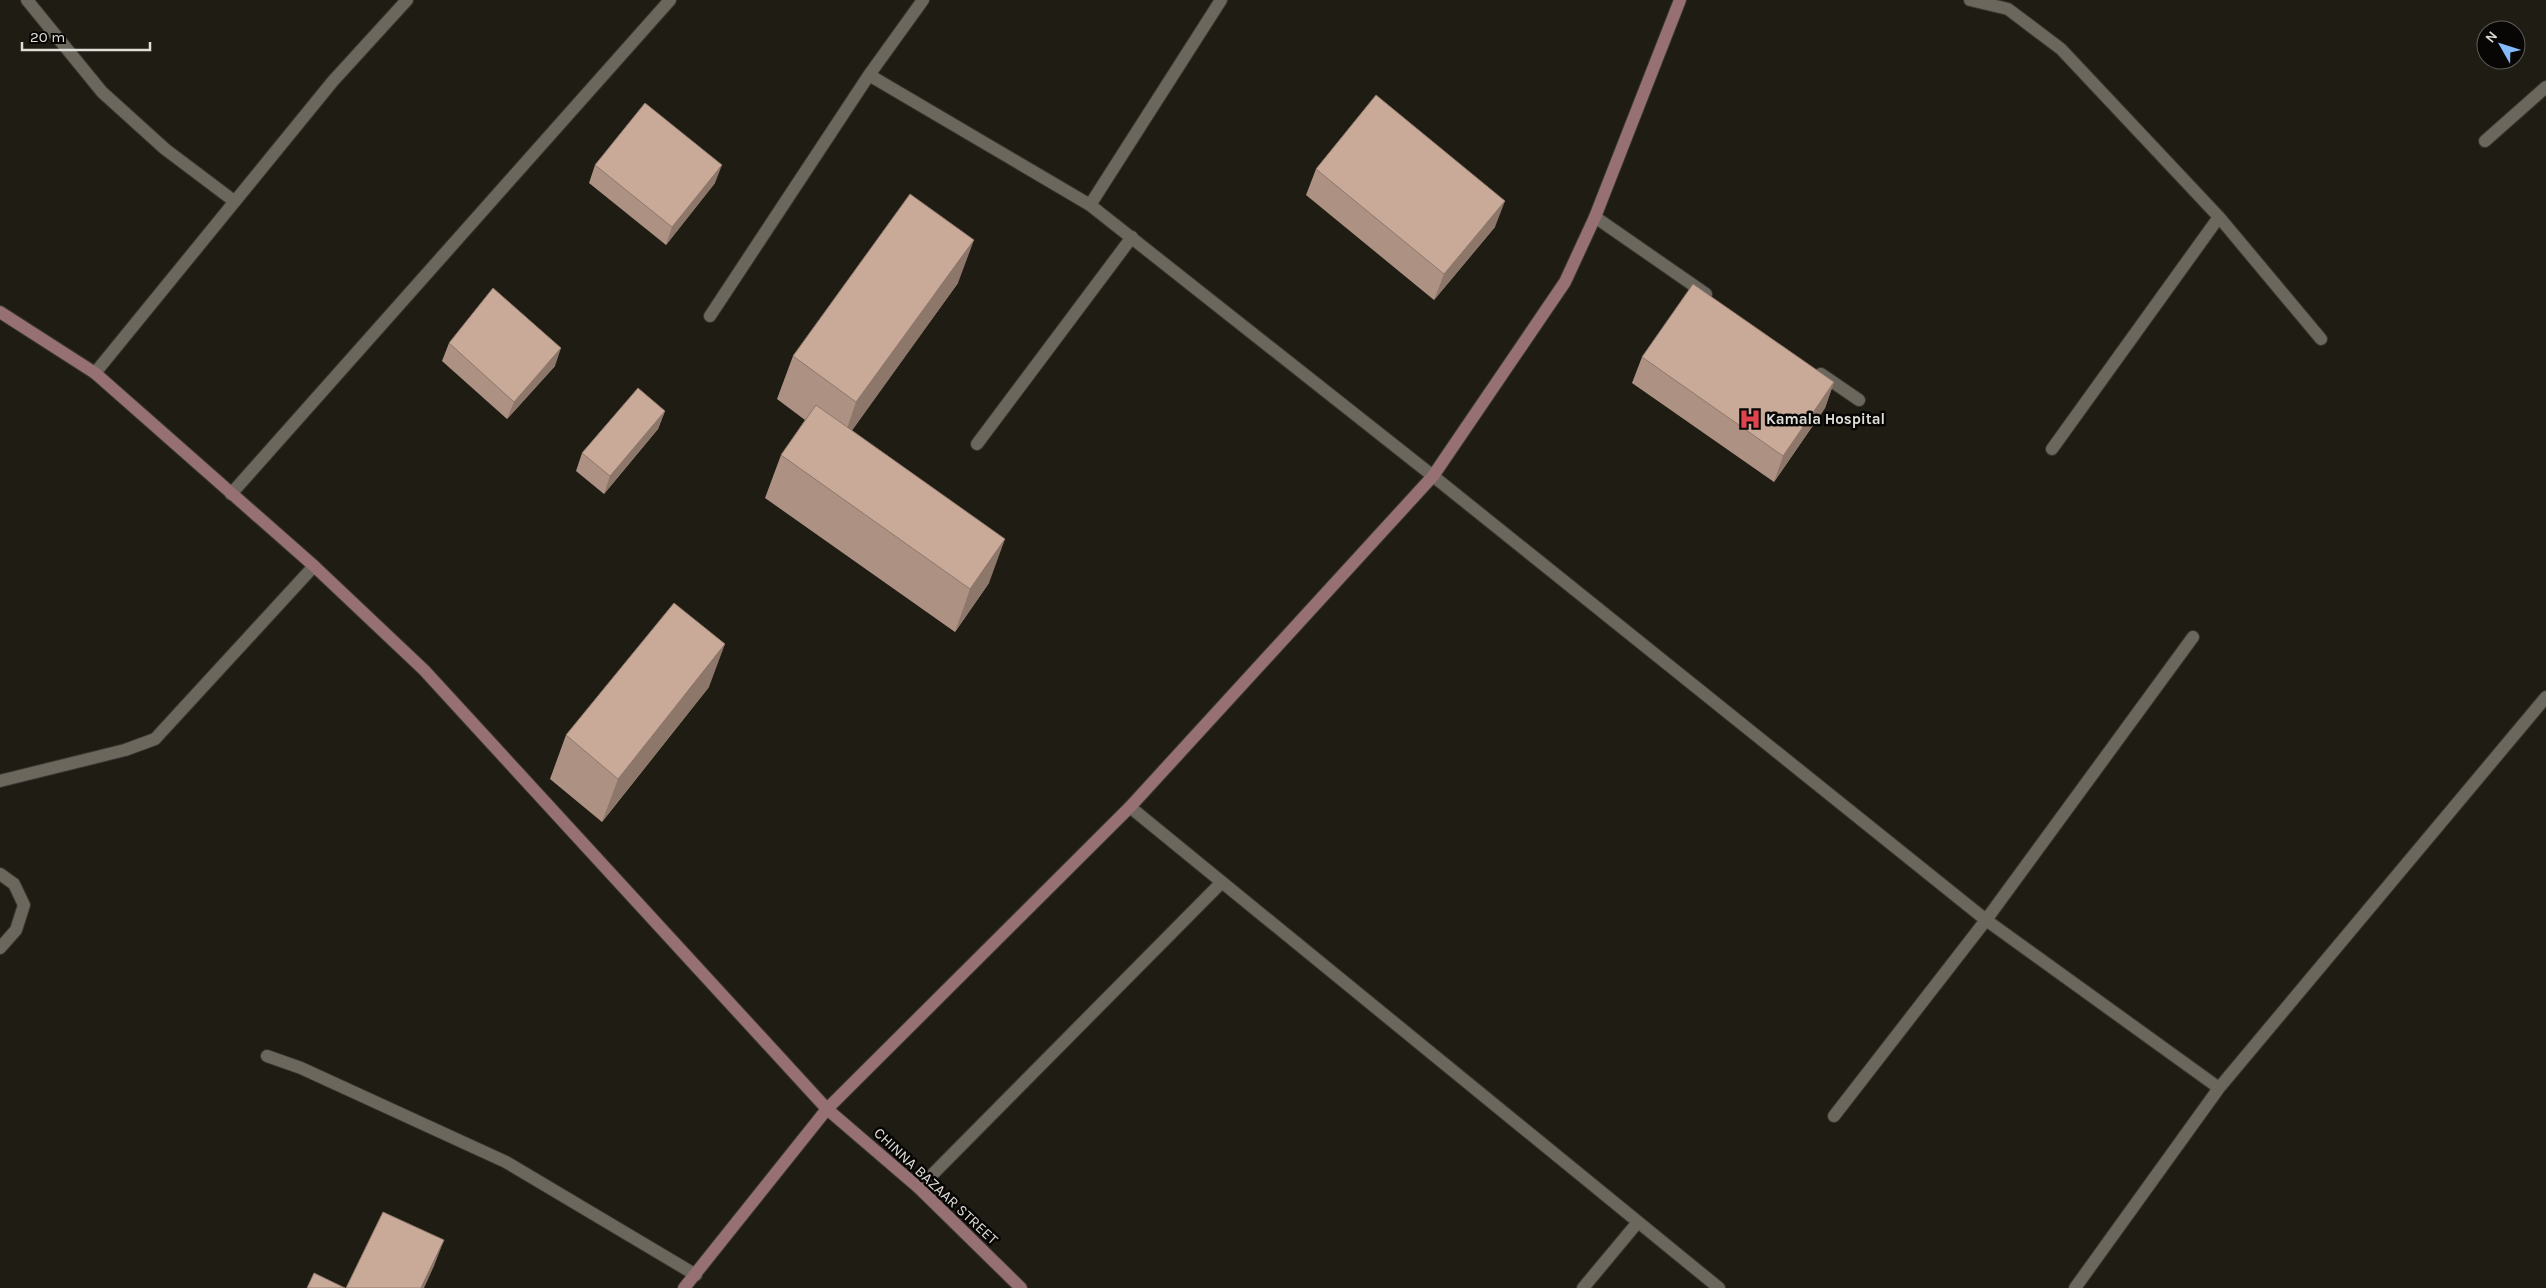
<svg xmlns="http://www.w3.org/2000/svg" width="2546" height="1288" font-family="Karla,sans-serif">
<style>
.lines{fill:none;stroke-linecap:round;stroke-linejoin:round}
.street-casing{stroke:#383631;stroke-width:14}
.secondary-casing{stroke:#383631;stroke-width:14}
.street{stroke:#6b675d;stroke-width:12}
.secondary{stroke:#967073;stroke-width:12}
.wall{fill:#ad9283}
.shaded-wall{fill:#8d776a}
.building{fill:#c9aa98;stroke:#8d776a}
.labels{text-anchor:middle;stroke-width:5;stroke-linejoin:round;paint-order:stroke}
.poi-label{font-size:15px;font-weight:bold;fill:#e0ded8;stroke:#070604;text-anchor:start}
.street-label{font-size:15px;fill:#e0ded8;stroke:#070604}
</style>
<rect width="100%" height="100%" fill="#1f1c13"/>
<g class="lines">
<g class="street-casing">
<path id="street" d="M27,0l75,92 63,57 69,52
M1221,0l-131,205 343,271 553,444 233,168 327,-391
M1970,0l38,9 53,40 158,168 102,122
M869,75l54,-75
M2485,141l61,-54
M1595,217l111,77
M710,316l159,-241 221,130
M95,373l238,-292 74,-81
M1821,374l38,26
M977,444l155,-207
M2052,449l167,-232
M231,494l439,-494
M0,781l125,-31 30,-11 159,-173
M1130,807l589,481
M0,874l14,10 10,21 -8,25 -16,18
M267,1056l34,12 205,94 190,113
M1834,1116l152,-196 207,-283
M919,1188l303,-306
M1583,1288l55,-66
M2075,1288l144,-200"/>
</g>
<g class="secondary-casing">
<path id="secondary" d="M0,312l95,61 219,193 110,104 403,439 92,79 102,100
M684,1288l143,-179 303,-302 303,-331 132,-194 30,-65 85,-217"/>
</g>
<use href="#street" class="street"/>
<use href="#secondary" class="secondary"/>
</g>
<path class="wall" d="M595,165l120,18 -49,62 -77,-62z
M1316,169l179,58 -61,73 -128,-105z
M958,283l-107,148 138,152 -34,49 -190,-134 16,-43 24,-35 -28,-21 16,-43z
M449,343l106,23 -48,53 -65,-58z
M1642,357l192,25 -9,26 -51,74 -142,-99z
M665,411l-7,18 -54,65 -28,-23 6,-18z
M709,687l-107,135 -52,-43 16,-44z"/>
<path class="shaded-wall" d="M722,165l-7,18 -49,62 6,-18z
M1505,201l-10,26 -61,73 10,-26z
M974,240l-16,43 -117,163 15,-44z
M561,348l-6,18 -48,53 7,-17z
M1834,382l-9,26 -51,74 9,-26z
M665,411l-7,18 -54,65 6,-18z
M1005,539l-16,44 -34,49 15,-43z
M725,644l-16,43 -107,135 16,-43z
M444,1240l-10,26 -10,22h-3z"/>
<path class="building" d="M1376,95l129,106 -61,73 -128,-105z
M645,103l77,62 -50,62 -77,-62z
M910,194l64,46 -118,162 -63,-46z
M1693,284l141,98 -51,74 -141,-99z
M493,288l68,60 -47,54 -65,-59z
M638,388l27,23 -55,65 -28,-23z
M816,405l189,134 -35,50 -189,-134z
M674,603l51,41 -107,135 -52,-44z
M383,1212l61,28 -23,48h-75z
M314,1273l31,15h-38z"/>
<defs>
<g id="hospital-bare" transform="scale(1.725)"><path d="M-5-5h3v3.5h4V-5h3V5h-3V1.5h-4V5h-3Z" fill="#e0444e" stroke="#070604" stroke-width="2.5" paint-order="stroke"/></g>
</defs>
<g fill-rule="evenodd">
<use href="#hospital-bare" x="1750" y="419"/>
</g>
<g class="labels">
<g class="poi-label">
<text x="1766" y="424">Kamala Hospital</text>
</g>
<g class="street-label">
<text transform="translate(936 1186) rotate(43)" y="5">CHINNA BAZAAR STREET</text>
</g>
</g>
<g transform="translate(2501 45) rotate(309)"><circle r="24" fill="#070604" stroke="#5e5c59"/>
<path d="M0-4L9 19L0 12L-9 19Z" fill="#86bbfb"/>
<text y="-8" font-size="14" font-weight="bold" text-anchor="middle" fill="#e0ded8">N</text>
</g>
<path d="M22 42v8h128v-8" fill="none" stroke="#e0ded8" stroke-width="2.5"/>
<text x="30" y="42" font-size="15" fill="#e0ded8" stroke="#070604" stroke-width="4" paint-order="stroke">20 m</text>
</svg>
